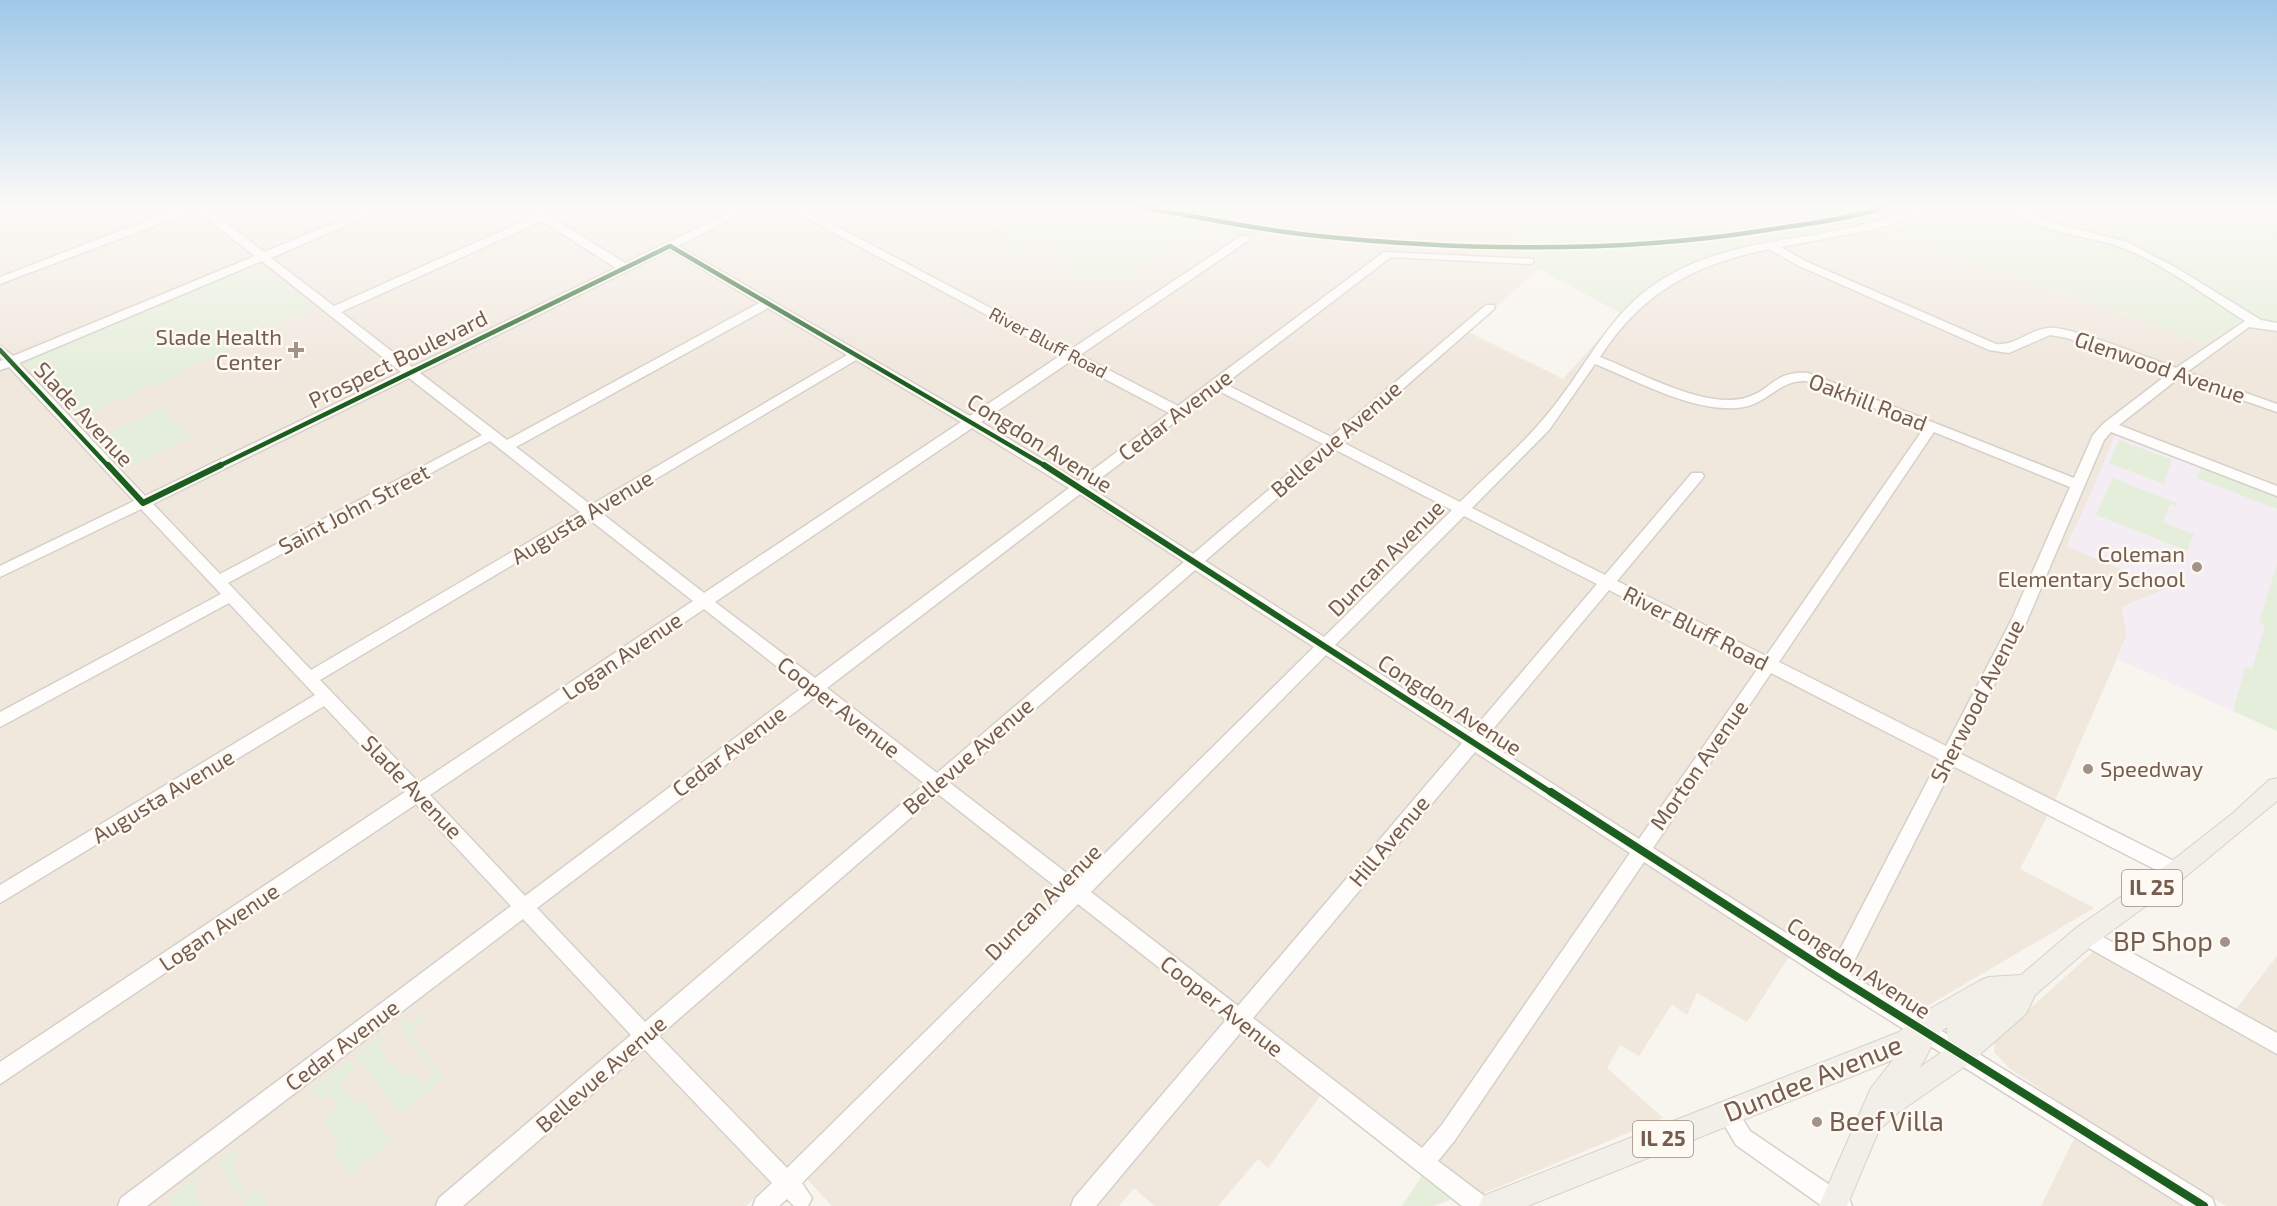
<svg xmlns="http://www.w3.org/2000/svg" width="2277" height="1206" font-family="'Exo 2',sans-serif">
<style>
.residential{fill:#f0e7dd}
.education{fill:#f5edf4}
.green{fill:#e5eeda}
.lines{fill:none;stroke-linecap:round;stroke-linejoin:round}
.stream{stroke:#d1e5e7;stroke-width:2}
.minor-casing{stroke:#d5d0c9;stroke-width:3}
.major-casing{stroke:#d9d1cb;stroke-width:2}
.minor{fill:#fefdfc;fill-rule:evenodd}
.major{fill:#f2eee8;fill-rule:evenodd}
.cycleway-far2-casing{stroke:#fef9f2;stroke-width:8}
.cycleway-far1-casing{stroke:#fef9f2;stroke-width:10}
.cycleway-casing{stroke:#fef9f2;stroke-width:11}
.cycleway-far2{stroke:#1b5e20;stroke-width:4.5}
.cycleway-far1{stroke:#1b5e20;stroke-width:6}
.cycleway{stroke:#1b5e20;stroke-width:8}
.poi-dot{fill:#a39287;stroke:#fef9f2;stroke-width:2}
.labels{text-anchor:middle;stroke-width:5;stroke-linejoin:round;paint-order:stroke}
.far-street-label{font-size:18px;fill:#755d4f;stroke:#fef9f2}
.shield{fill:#fef9f2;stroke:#9e8c80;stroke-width:1.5}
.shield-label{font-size:21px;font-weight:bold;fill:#755d4f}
.poi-label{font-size:22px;fill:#755d4f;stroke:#fef9f2;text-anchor:end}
.street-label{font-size:22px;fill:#755d4f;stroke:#fef9f2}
.near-poi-label{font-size:27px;fill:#755d4f;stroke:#fef9f2;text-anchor:end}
.near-street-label{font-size:27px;fill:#755d4f;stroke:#fef9f2}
</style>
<rect width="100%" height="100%" fill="#f8f4ee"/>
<path class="residential" d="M0,207h537l4,3 5,-3h354l11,6 10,-6h52v7l40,18 -5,8 -17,9 19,7 33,-10 22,18 7,12 12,8 15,-4h17l71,-43 12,-1 32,3 6,-12 57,7 -15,-27h231l6,24v7l-6,7 3,9 22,2 6,3 2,6 -74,67 94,47 68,-76 47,-32 188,-46 339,118 43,-26 29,5v175l-191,8 -17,36 -1,6 100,41 -46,19 5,28 -73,168 -34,66 74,39 -199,117 -105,-70 -43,67 -50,-29 -10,22 -15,-11 -33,52 -19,-11 -13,23 56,50 -200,84 -140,-110 -55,76 -10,-9 -40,47h-63l-21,-18 -15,18h-287l-41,-44 -45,44h-746z
M2096,949l130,73 51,-66v250h-51l-140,-86 -77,-52 -15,-16 1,-12z
M2075,1137l110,69h-144z"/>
<path class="education" d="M2115,435l162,62v234l-160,-72 10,-24 -5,-28 45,-19 -99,-41z"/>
<path class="green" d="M973,207h306l15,28 -57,-8v8c-11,6 -24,0 -37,1 -14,0 -66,30 -73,41 -10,3 -43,8 -51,5l-11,-18 -22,-18 -33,10 -20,-7 18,-9 4,-8c-15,-5 -37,-5 -39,-25z
M1510,207h423l-94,24 -71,13 -112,40 -36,29 -83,-45 6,-3 -2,-6 -12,-4 -16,-1 -3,-9 6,-7z
M1953,207h324v115l-30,-5 -42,26 -322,-112z
M257,264l57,43 -41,19 -14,-2 -6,3 5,5 -13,6 2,2 13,-5 5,5 -17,8 -22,1 -3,6 -28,8 -26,19 -20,4 -62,29 -6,-2 -7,4 -49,-52 6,-8z
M162,408l29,29 -58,28 -28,-31z
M2119,440l53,20 -8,24 -55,-21z
M2201,468l76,27v14l-80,-31z
M2113,478l64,25 -1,3 -6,-2 -7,18 31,12 -7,17 -91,-36z
M2277,564v167l-44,-20 12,-44 7,2 13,-44 -6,-3z
M423,1013l2,7 -11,8 2,3 -5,4 33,43 -43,36 -46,-59 29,-22 3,3 -9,9 12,19 3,-1 7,10 13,1 9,9 12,-10 -37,-50 7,-5 4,9z
M348,1060l6,8 -14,15 16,21 5,-3 4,4 26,36 -40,34 -18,-24 7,-6 -18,-24 16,-13 -9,-13 -10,5 -9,-9z
M236,1148l2,4 -5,15 11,21 -4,4 3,5 13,-10 12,19h-23l-27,-45z
M200,1175l-5,16 6,15h-29l-4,-7z
M1422,1176l30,23 -18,7h-32z"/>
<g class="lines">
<path class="stream" d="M1897,207l9,3"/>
<g class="minor-casing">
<path id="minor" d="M0,207h9l-9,5z
M182,207h24l58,45 109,-45h15l-117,51 63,48 201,-90 -13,-9h13l90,56 116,-56h14l-77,39 292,170 91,-61 -275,-148h14l270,143 171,-114h8v4l-169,115 98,51 206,-154 149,7v4l-4,1 -138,-7 -166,127 106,53 155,-132h8v4l-152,133 118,60c30,-30 64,-58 90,-91 42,-51 61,-105 123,-138 50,-27 108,-32 163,-42 35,-7 77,-24 111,-24l-71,22 -95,18 24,14 191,83c20,2 32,-14 52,-16 20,-3 103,31 128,40l69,-47c-37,-23 -88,-62 -128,-75 -36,-12 -83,-14 -113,-39h15l29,14 79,21 48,25 86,53 16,3v8l-28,-4 -62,45 90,32v8l-98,-34 -60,47 158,61v10l-166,-64 -7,8 -78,183 -67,130 223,112 3,6 -3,6 -6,2 -6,-2 -217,-111 -105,207 364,225 3,8h-31l-355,-224 -185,-120 -189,278 -17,21 49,37 3,8h-28l-221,-174 -145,174h-25l3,-8 152,-178 -148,-116 -276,279 10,15 -4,8h-14l-7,-7 -8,7h-26l3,-8 16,-15 -128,-134 -181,157h-27l3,-8 192,-163 -108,-116 -376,287h-29l3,-8 390,-292 -95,-102 -416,280v-22l405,-270 -81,-86 -324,197v-18l315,-190 -86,-92 -229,124v-15l221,-118 -80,-85 -141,68v-11l134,-65 -125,-134 -9,3v-9l3,-1 -3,-3v-11l13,10 242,-100 -59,-46 -196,74v-7zM542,221l74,47 -204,99 -71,-55zM1769,249l28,16 192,85 20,3 41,-18 17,3 101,36 -64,49 -11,12 -19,43 -266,-105c-36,-2 -36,18 -63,25 -41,11 -106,-26 -145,-41 42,-65 95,-93 169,-108zM670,250l89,53 -252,137 -87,-67zM262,261l139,111 -256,124 -126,-133zM768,308l79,47 -256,150 -75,-58zM856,360l105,62 -257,171 -104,-81zM1071,361l98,52 -91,68 -97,-59zM1595,364c43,17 102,51 149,43 25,-5 37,-28 62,-26l118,47 -158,228 -149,-75 85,-102 2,-3 -2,-3h-10l-87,102 -133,-67 77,-78zM409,378l73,57 -262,139 -67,-70zM1217,390l106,54 -130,110 -104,-67zM972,428l97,60 -254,190 -100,-76zM1934,432l136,55 -60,136 -64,123 -167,-84zM490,441l90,71 -269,158 -83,-87zM1334,449l118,61 -128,127 -119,-76zM1080,494l104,68 -247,211 -110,-85zM1464,516l133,68 -126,148 -136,-87zM589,519l104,82 -274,182 -99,-103zM1195,570l119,77 -237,234 -127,-98zM1609,590l150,77 -120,172 -155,-99zM704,609l99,78 -278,209 -95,-101zM1326,655l136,88 -224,263 -147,-114zM1771,673l168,86 -106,204 -180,-115zM815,697l110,87 -280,238 -108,-114zM1475,752l155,101 -189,273 -19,22 -169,-130zM938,794l127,100 -278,274 -128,-132z
M2085,927l192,106v21l-199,-112 -2,-6 2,-6z
M1728,1104l7,3 15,24 99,67 3,8h-30l-86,-61 -18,-31 3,-7z"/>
</g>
<g class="major-casing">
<path id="major" d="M2277,778v23l-93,77 -90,66 -59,51 -9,19 -56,49 -71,49 -20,18 -32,76h-28l52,-118 22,-28 -365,146h-49l4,-10 416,-164 29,-22 51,-29 9,-4 33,-2 55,-47 92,-64 65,-51 36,-33zM1947,1027l1,21 -28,19c11,-15 11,-29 27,-40z"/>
</g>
<use href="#minor" class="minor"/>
<use href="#major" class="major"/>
<g class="cycleway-far2-casing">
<path id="cycleway-far2" d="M1139,207c56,9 113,22 170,28 152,16 307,19 458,-5 40,-6 81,-11 120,-23
M0,350l109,117
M217,467l453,-221 377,221"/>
</g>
<g class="cycleway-far1-casing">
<path id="cycleway-far1" d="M108,465l35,38 78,-38
M1044,465l509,329"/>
</g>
<g class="cycleway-casing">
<path id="cycleway" d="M1551,792l285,184 368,230"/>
</g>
<use href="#cycleway-far2" class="cycleway-far2"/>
<use href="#cycleway-far1" class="cycleway-far1"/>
<use href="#cycleway" class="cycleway"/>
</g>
<linearGradient id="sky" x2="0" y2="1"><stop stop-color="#9fc8e8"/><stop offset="0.55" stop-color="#fcfaf7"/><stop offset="1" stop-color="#fcfaf7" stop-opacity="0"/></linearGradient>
<rect width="2277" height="376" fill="url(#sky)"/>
<g class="poi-dot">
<path d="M293 341h6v6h6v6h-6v6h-6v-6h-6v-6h6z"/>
<circle cx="2197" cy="567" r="6"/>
<circle cx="2088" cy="769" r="6"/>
<circle cx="2225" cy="942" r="6"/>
<circle cx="1817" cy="1122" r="6"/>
</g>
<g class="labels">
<g class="far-street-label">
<text transform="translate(1048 343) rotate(28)" y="6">River Bluff Road</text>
</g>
<g class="shield">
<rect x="2122" y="870" width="60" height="36" rx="4.5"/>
<rect x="1633" y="1121" width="60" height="36" rx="4.5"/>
</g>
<g class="shield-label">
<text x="2152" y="895">IL 25</text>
<text x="1663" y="1146">IL 25</text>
</g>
<g class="poi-label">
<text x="282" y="345">Slade Health<tspan x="282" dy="25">Center</tspan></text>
<text x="2185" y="562">Coleman<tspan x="2185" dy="25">Elementary School</tspan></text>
<text x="2100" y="777" text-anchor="start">Speedway</text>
</g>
<g class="street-label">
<text transform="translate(398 359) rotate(-26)" y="8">Prospect Boulevard</text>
<text transform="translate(2160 367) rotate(19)" y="8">Glenwood Avenue</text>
<text transform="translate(1868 402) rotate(21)" y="8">Oakhill Road</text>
<text transform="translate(84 414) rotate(47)" y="8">Slade Avenue</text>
<text transform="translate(1175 415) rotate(-37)" y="8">Cedar Avenue</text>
<text transform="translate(1336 439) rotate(-41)" y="8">Bellevue Avenue</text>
<text transform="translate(1040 443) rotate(32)" y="8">Congdon Avenue</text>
<text transform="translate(354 509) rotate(-28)" y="8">Saint John Street</text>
<text transform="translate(582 517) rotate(-31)" y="8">Augusta Avenue</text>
<text transform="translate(1386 558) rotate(-45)" y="8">Duncan Avenue</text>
<text transform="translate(1696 628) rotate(27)" y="8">River Bluff Road</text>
<text transform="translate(622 656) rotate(-34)" y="8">Logan Avenue</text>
<text transform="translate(1977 701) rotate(-63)" y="8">Sherwood Avenue</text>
<text transform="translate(1450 705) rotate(33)" y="8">Congdon Avenue</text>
<text transform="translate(839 707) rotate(38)" y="8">Cooper Avenue</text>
<text transform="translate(729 751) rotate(-37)" y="8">Cedar Avenue</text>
<text transform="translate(968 756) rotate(-41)" y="8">Bellevue Avenue</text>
<text transform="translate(1699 765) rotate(-55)" y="8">Morton Avenue</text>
<text transform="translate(412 787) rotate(46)" y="8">Slade Avenue</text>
<text transform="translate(163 796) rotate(-31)" y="8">Augusta Avenue</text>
<text transform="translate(1389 841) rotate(-50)" y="8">Hill Avenue</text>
<text transform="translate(1043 902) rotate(-45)" y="8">Duncan Avenue</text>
<text transform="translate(219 927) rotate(-34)" y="8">Logan Avenue</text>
<text transform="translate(1859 968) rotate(33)" y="8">Congdon Avenue</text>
<text transform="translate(1222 1006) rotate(38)" y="8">Cooper Avenue</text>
<text transform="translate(342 1045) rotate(-37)" y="8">Cedar Avenue</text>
<text transform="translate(601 1074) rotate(-41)" y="8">Bellevue Avenue</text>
</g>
<g class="near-poi-label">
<text x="2213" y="951">BP Shop</text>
<text x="1829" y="1131" text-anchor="start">Beef Villa</text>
</g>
<g class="near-street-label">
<text transform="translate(1813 1079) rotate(-22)" y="9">Dundee Avenue</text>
</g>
</g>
</svg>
